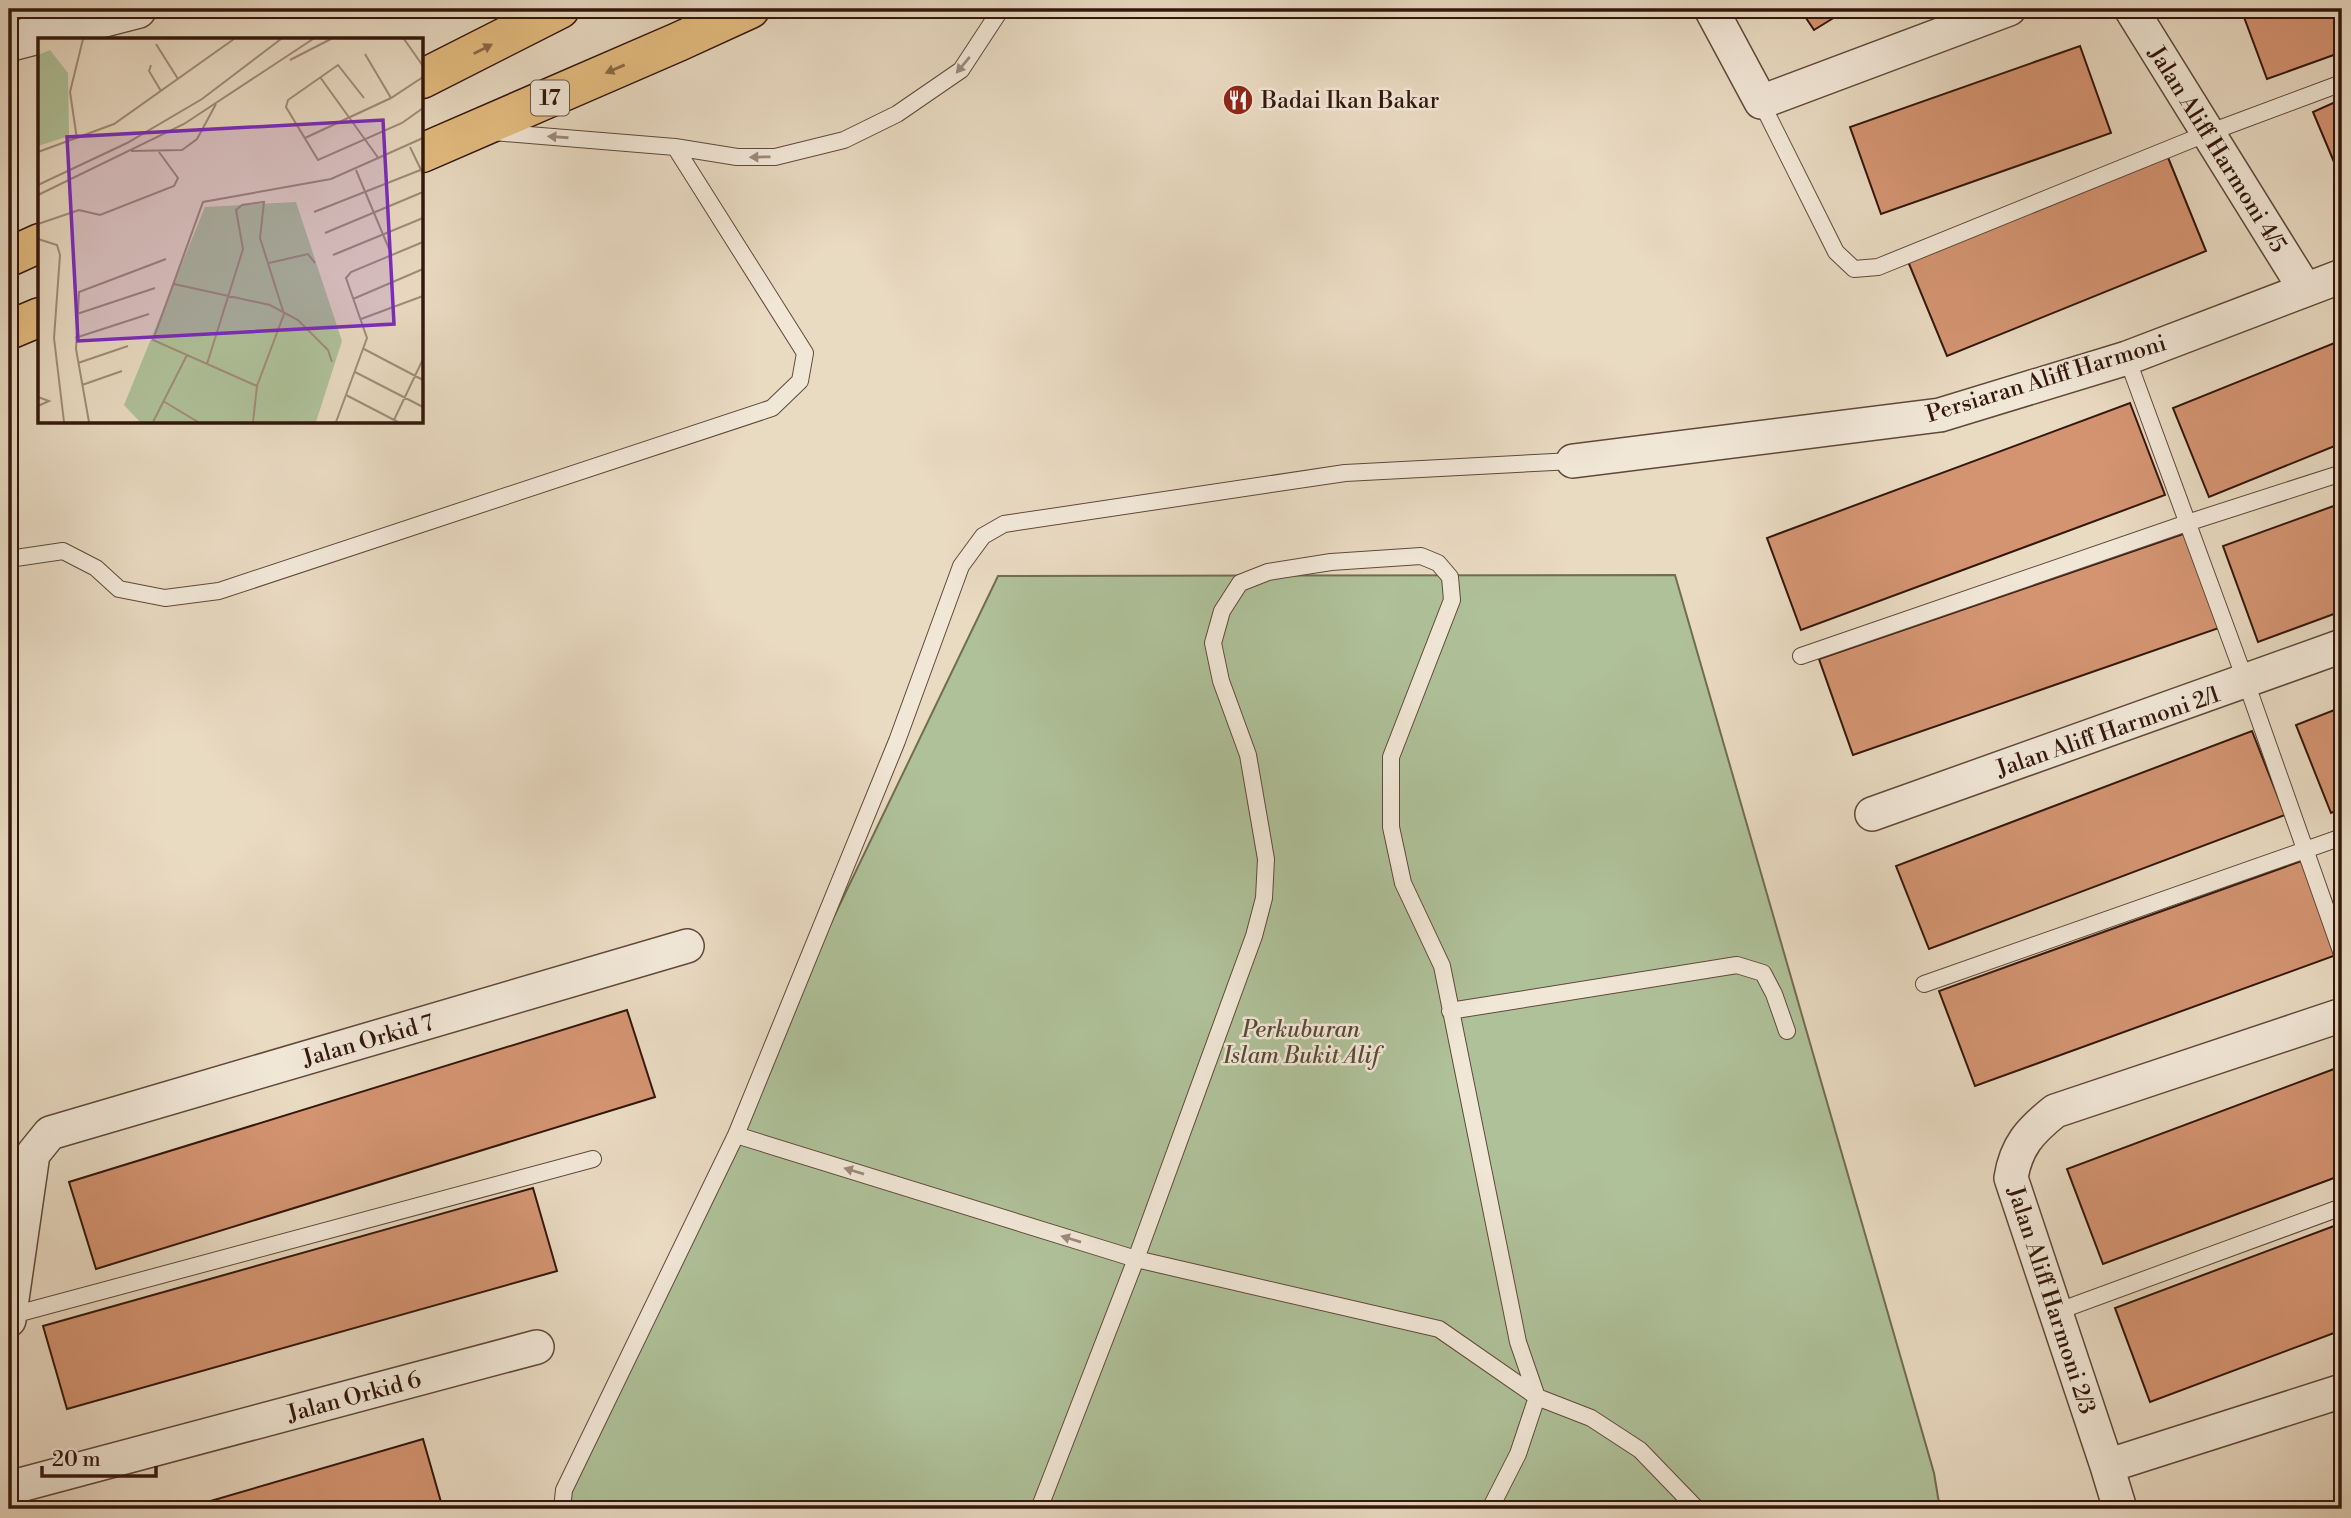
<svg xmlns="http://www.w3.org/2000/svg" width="2351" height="1518" font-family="'Libre Bodoni',serif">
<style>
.green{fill:#afc199;stroke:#716c52;stroke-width:2}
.building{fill:#d49472;stroke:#33170c;stroke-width:2}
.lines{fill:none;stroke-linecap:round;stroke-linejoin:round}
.service-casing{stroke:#60483a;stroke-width:18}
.minor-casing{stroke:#60483a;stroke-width:36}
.tertiary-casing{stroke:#60483a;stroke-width:41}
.trunk-casing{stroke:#33170c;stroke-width:41}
.service{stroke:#f1e7d7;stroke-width:16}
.minor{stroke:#f1e7d7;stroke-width:33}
.tertiary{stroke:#f1e7d7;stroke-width:38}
.trunk{stroke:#e4bd81;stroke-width:38}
.oneway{fill:#8c6a46}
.oneway2{fill:#9c897c}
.labels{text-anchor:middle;stroke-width:5;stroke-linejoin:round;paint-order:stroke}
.shield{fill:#f1e7d7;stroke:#6c5549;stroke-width:2}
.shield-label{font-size:21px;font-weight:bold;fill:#33170c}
.poi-label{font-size:23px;fill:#33170c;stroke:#f1e7d7;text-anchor:start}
.street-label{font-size:23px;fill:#33170c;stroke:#f1e7d7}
.park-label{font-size:23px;font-style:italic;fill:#584a36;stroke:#f1e7d7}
.inset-road{fill:none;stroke:#a08c79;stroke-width:2}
.view{fill:#7b2cbf;fill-opacity:0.15;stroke:#7b2cbf;stroke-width:3.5}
.inset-edge{fill:none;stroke:#33170c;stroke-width:3.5}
</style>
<rect width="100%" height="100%" fill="#e9dac2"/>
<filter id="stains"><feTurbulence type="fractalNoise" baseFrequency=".00286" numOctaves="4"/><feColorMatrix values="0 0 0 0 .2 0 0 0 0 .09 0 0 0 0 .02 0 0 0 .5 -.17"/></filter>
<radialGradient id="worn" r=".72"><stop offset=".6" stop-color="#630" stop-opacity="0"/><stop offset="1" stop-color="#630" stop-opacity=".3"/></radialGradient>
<path class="green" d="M1675,575l259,898 6,36h-1387l172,-366 273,-567z"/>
<path class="building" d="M1800,9h48l-34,21z
M2241,9h101v43l-75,27z
M2080,46l31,87 -230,81 -31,-87z
M2342,99v82l-29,-69z
M2167,155l39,96 -259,105 -40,-97z
M2342,340v103l-133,54 -36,-89z
M2130,403l35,92 -364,135 -34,-92z
M2342,503v108l-84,31 -35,-96z
M2186,533l33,95 -366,127 -34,-96z
M2342,707v101l-11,5 -35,-88z
M2252,731l33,84 -356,134 -33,-83z
M2307,859l32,95 -364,132 -36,-95z
M627,1010l28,87 -559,172 -27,-87z
M2342,1066v109l-239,89 -36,-95z
M533,1188l24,83 -490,138 -24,-83z
M2342,1223v107l-192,72 -35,-94z
M423,1439l20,70h-260z"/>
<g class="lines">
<g class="service-casing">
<path id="service" d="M1761,102l75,150 18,17 24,-2 330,-134 134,-50
M493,132l182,15 62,10h38l69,-17 53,-26 64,-44 40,-61
M2127,358l119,324 96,272
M9,559l54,-8 33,17 23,21 46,9 54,-7 553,-183 28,-27 5,-28 -130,-206
M1801,656l386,-133 155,-50
M1924,984l418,-147
M1450,1011l287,-46 26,8 11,21 13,37
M736,1135l400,124 303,70 98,68 54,21 49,32 57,59
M2056,1312l286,-105
M9,1316l584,-157
M562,1509l2,-19 172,-355 161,-394 64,-175 22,-30 21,-12 341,-51 228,-12
M1039,1509l97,-250 118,-323 10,-38 2,-39 -18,-104 -27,-74 -8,-38 9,-32 18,-28 28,-11 63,-10 90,-6 17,7 12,14 2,23 -61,157v70l12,56 39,83 76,376 19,55 -19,57 -28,55"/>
</g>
<g class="minor-casing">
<path id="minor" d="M1711,9l50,93 248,-93
M2131,9l174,280
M1573,461l367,-46 187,-57 215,-82
M1872,814l470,-168
M9,1320l24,-166 17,-21 637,-187
M2107,1466l235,-75
M9,1488l528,-141
M2120,1509l-13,-43 -96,-288c5,-32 19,-47 44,-67l287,-96"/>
</g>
<g class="tertiary-casing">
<path id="tertiary" d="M9,42l128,-33"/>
</g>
<g class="trunk-casing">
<path id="trunk" d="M422,79l138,-70
M422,153l256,-111 72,-33
M9,257l31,-14
M9,330l31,-13"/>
</g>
<use href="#service" class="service"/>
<use href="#minor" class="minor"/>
<use href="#tertiary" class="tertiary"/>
<use href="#trunk" class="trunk"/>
</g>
<defs><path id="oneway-solid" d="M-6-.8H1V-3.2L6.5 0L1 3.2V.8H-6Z" transform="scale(1.75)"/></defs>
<g class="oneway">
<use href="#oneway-solid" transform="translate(483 49) rotate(-27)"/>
<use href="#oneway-solid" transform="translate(615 69) rotate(157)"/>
</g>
<g class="oneway2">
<use href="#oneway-solid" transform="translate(963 65) rotate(130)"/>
<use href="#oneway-solid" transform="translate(558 137) rotate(-176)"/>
<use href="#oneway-solid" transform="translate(760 157) rotate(179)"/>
<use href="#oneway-solid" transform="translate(854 1171) rotate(-163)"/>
<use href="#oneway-solid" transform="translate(1071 1239) rotate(-163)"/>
</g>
<defs>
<g id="restaurant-disc" transform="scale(1.575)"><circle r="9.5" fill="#8f2418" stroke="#f1e7d7"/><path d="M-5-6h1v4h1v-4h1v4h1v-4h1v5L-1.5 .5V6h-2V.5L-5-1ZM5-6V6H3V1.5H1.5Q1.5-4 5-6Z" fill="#fff"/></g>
</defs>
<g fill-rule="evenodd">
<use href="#restaurant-disc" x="1238" y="100"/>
</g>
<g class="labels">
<rect class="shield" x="531" y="80.5" width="38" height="35" rx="5"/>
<g class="shield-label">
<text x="550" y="105">17</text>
</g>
<g class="poi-label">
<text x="1261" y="108">Badai Ikan Bakar</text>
</g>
<g class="street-label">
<text transform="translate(2218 149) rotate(58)" y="8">Jalan Aliff Harmoni 4/5</text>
<text transform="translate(2046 378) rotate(-17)" y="8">Persiaran Aliff Harmoni</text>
<text transform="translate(2108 731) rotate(-19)" y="8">Jalan Aliff Harmoni 2/1</text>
<text transform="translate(368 1040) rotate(-16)" y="8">Jalan Orkid 7</text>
<text transform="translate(2052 1300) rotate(72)" y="8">Jalan Aliff Harmoni 2/3</text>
<text transform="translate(354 1396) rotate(-15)" y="8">Jalan Orkid 6</text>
</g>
<g class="park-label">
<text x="1301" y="1037">Perkuburan<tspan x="1301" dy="26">Islam Bukit Alif</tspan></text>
</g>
</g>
<g transform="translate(38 38)">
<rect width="385" height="385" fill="#e9dac2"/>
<path d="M12,12l18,23 1,63 -31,10v-91zM258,164l46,139 -26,81h-176l-16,-17 81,-198z" fill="#afc199"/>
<path class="inset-road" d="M366,1l19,27M118,6l22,35M327,16l26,44M252,22l41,-21M113,27l-2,6 12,20M282,39l59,82M326,60l-26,-33 -50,35 -2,7 32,53 84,-37 21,-15M267,100l86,-40 32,-21M39,101l-7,-47 13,-53M372,109l13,27M93,113l51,-1 15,-11 19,-35M0,114l76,-28 120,-85M318,132l36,86M0,147l89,-42 75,-44 79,-60M0,157l146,-71 129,-85M276,174l109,-43M0,186l41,-14 21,5 74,-29 4,-8 -19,-26M287,195l98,-41M0,201l19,6 3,10 -6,83 10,84M295,217l90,-37M231,225l39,-9 7,9M136,246l96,21 28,15 30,30 4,12M315,261l70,-30M39,276l78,-26M323,281l62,-23M37,300l74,-24M326,311l59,31M40,325l50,-17M169,326l36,-115 -7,-39 6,-5 22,-3 -4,36 24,76 -27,72 -4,36M317,334l68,35M44,347l40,-14M219,348l-104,-46 50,-138 128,-23 92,-41M308,357l52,27M0,359l11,4 -11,5M125,363l35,21M356,382l29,-61M51,384l-13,-73 3,-57 87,-33M115,384l34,-67M298,384l31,-84 -21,-60 5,-6 72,-30"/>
<path class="view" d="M345,82l11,204 -316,17 -11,-204z"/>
<rect width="385" height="385" class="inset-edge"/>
</g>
<rect width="2351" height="1518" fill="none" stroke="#e9dac2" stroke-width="35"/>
<rect x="10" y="10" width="2330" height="1497" fill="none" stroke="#33170c" stroke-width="3.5"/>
<rect x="18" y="18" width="2316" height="1483" fill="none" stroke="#33170c" stroke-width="2"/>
<path d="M42 1466v10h114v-10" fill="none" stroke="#33170c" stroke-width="3.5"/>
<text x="52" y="1466" font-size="21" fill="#33170c" stroke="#f1e7d7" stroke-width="5" paint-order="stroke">20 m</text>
<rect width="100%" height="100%" filter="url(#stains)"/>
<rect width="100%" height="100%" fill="url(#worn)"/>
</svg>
